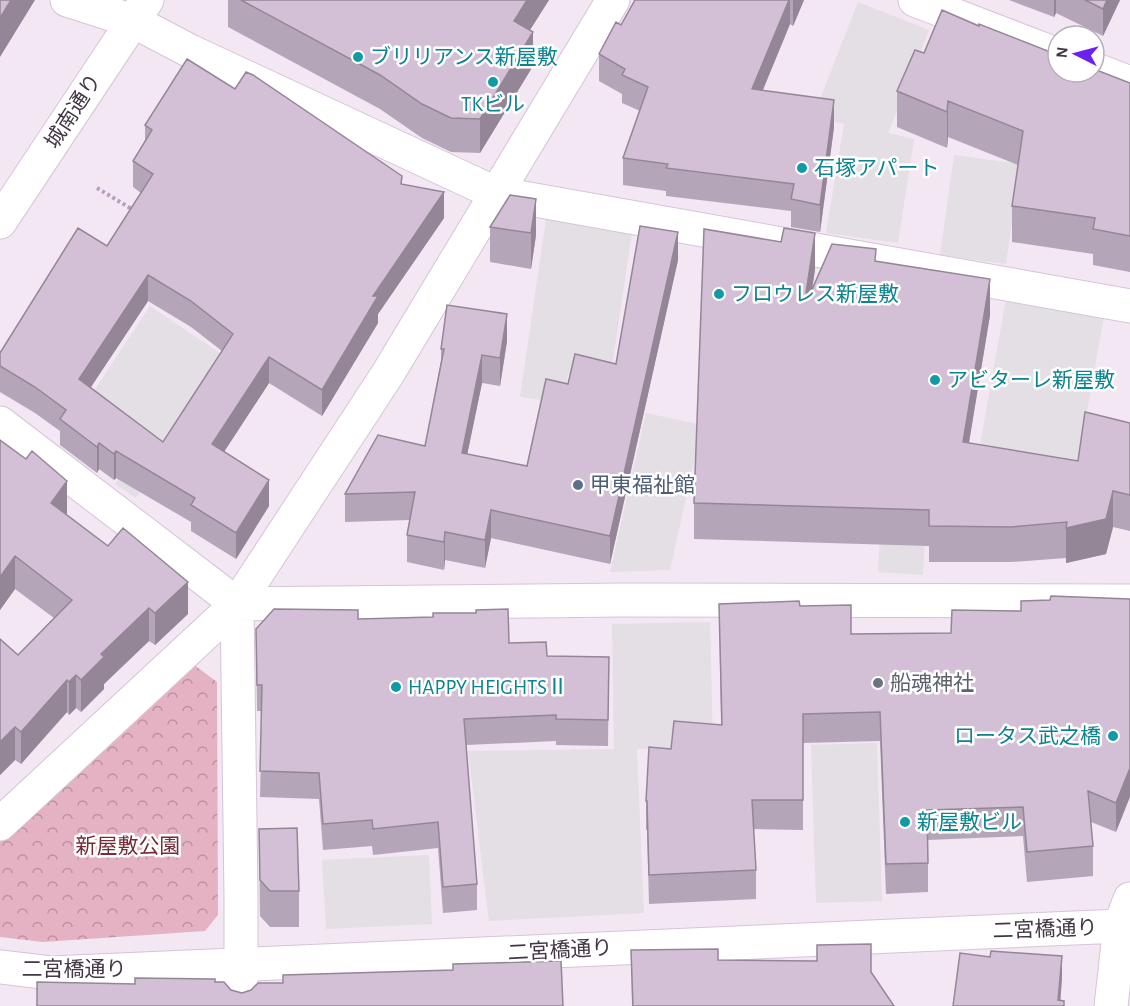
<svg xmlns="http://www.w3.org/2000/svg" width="1130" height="1006" font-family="'Alegreya Sans','Noto Sans JP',sans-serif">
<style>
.park{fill:url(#park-crowns)}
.parking{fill:#e3dfe4}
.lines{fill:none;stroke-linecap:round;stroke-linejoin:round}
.minor-casing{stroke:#d6c4d9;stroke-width:35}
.path{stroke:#ba9cbf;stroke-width:4;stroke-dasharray:3 3;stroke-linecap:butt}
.minor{stroke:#fff;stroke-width:33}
.wall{fill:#b5a5b9;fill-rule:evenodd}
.shaded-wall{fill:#948696}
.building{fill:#d3c0d7;stroke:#948696;stroke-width:1.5;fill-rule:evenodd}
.culture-dot{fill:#0f9aa8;stroke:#fff;stroke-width:2}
.service-dot{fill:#5c6f8a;stroke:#fff;stroke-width:2}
.worship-dot{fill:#6b7280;stroke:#fff;stroke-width:2}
.labels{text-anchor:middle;stroke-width:5;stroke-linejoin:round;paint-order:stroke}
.culture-label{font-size:21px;fill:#0d838f;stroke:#fff;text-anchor:start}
.street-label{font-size:21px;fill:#433645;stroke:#fff}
.service-label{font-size:21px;fill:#4e5e75;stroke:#fff;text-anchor:start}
.worship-label{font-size:21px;fill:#5b616d;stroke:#fff;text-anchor:start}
.park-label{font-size:21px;fill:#742c38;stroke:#fff}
</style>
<defs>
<pattern id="park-crowns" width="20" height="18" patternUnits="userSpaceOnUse" patternTransform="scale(1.5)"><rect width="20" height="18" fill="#e5b2c3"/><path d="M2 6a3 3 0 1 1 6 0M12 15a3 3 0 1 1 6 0" fill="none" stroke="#bb92a0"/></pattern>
</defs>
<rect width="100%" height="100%" fill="#f2e7f3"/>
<path class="park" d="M193,664l24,18 1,233 -13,16 -162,11 -43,-5v-95z"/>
<path class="parking" d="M858,2l71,28 -41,103 26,6 -16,104 -72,-10 18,-109 -31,-7z
M954,155l66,9 -14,100 -66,-9z
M546,219l86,13 -22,148 -42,-6 -4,29 -44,-6z
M1006,299l98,17 -31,175 -98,-18z
M150,306l80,54 -94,138 -21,-14 27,-39 -58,-39z
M646,413l56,12 -32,145 -60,2z
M884,464l45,2 -6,109 -45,-3z
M710,622l3,126 -76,1 7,164 -155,8 -21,-170 146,-2 -2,-125z
M877,743l5,158 -66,2 -5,-158z
M429,855l3,69 -106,5 -4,-69z"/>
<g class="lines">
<g class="minor-casing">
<path id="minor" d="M67,0l66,21 57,30 305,142 635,113
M915,0l143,55
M1094,69l36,14
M0,222l147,-222
M0,423l237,181 387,-4 506,1
M237,604l4,292v110
M0,824l237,-220 150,-229 226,-375
M0,967l51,6 1069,-47
M1111,1006l9,-80 10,-27"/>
</g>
<path class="path" d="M97,188l38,23"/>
<use href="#minor" class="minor"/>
</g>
<path class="wall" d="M228,0h321l-19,30 3,36 -53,87 -29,-1 -29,-14 -42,-29 -152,-82z
M635,0h169l-11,26 -3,-2 -27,66 71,37 -14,105 -29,-5v-16l-125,-15v-5l-43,-6v-27l17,-47 -18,-8v-9l-23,-13v-27l22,-29z
M1009,0h111l-17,36 -47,-23 -2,4z
M979,26l151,57v189l-37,-7v-11l-81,-12v-36l6,-41 -70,-28 -1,11 -50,-21v-36l27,-38z
M235,89l167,95 42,34 -66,96v9l-56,93 -53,-33 -45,69 45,54 -33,53 -45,-28v-9l-75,-44 -2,2 -15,-11 -2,4 -4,-3 -33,-25v-14l-25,-18 -35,-21v-39l107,-107 34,-53 -8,-6v-26l12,-20v-16zM148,301l43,26 31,24 -59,91 -72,-55z
M510,195l26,40 -5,34 -41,-7v-35z
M678,260l-68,304 -119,-26 -6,30 -40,-8 -1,10 -37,-8v-27l3,-15 -65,2v-28l80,-48 16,-85v-12l66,-8 -7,45 -18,-3 -15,71 60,12 41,-82 48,-20z
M876,261l114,54 -21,128 109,18 52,-38v108l-17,-4 -7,27 -40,9v-5l-55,4h-82v-16l-235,-7v-36l121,-234 -3,23z
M0,440l67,73 -1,2 122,99 -33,31 -6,-4 -45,43v5l-23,23 -5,-4 -7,7 -2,-3 -46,52 -6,-4 -15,15v-136l18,16 36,-37 -39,-29 -15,21z
M1130,599l-14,233 -25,-10 2,24v30l-66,6 -4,-46 -95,4v52l-42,2 -6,-153 -77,2v87l-50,-1 3,41v29l-107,5 -2,-74h-1v-29l25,-52 50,-24 -2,-121 81,2 51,28 100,-1 70,-22v-10z
M358,619l151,24 38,13 62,1 -1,89 -52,-1v-4l-90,4 11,139v26l-34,3 -5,-65 -65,7 -1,-9 -49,4 -4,-51 -59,-2 2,-86h-5l-1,-82z
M259,829l40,62v36h-29l-10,-11z
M631,950l87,10 153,12 23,34h-262z"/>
<path class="shaded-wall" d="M11,0h24l-35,57v-39z
M527,0h22l-35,55v-34z
M789,0h1v24l-38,92v-27z
M793,0h11l-11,26z
M1054,0h2v13l-2,4z
M1107,0h13l-17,36v-27z
M533,32v34l-53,87v-34z
M834,100v27l-14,105v-27z
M948,101v36l-1,11v-36z
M444,192v26l-66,96v9l-56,93v-26l51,-94z
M536,199v36l-5,34v-36z
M678,232v28l-68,304v-28z
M815,233v36l-9,60v-36z
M148,275v26l-69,104v-26z
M990,279v36l-27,163v-36z
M507,314v27l-7,45v-28z
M482,355v28l-20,97v-27z
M269,357v26l-57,87v-26z
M99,443v26l-2,4v-26z
M116,451v27l-2,2v-26z
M269,480v26l-33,53v-26z
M67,481v32l-16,22v-32z
M1113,491v36l-7,27 -40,9v-35z
M491,510v28l-6,30v-28z
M445,532v28l-1,10v-28z
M15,556v33l-15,21v-33z
M188,582v32l-33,31v-32z
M149,608v33l-45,43v5l-23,23v-32l20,-26z
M76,675v33l-7,7v-33z
M67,680v32l-46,52v-32z
M15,727v33l-15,15v-33z
M1130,768v29l-14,35v-29z
M1062,956v23l-2,27h-2z"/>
<path class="building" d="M0,0h11l-11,18z
M241,0h286l-13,21 19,11 -53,87 -29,-1 -29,-14 -42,-29z
M635,0h154l-37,89 82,11 -14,105 -29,-6 3,-15 -128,-16 2,-4 -45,-6 25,-71 -26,-12 3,-6 -26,-15 17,-32 5,3z
M1085,0h22l-4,9z
M942,10l37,16v-2l79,31v17h36v-3l36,14v153l-37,-7 2,-11 -83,-12 11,-75 -75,-30 -1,11 -50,-21 18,-41 9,3z
M187,59l48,30 11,-17 7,3 149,101 -1,8 43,8 -71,104h5l-56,94 -53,-33 -57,87 57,36 -33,53 -45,-28 4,-7 -79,-47 -2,3 -15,-11 -2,4 -4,-3 -33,-25 6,-9 -31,-23 -35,-21v-13l78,-125 29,18 46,-72 -20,-13 19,-31 -7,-5zM148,275l43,26 42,33 -70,108 -84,-63z
M510,195l26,4 -5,34 -41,-6z
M640,226l38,6 -68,304 -119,-26 -6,30 -40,-8 -1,10 -37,-7 8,-43 -70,2 33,-59 47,11 19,-97h-3l6,-44 60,9 -7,44 -18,-3 -20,98 65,13 19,-87 22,5 7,-30 41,10z
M784,228l31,5 -9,60 4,1 22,-50 44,5 -1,12 115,18 -27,163 115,19 7,-49 45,11v72l-17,-4 -7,28 -40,9 1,-6 -56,5 -82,-1v-16l-235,-7 10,-274 77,13z
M0,440l26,19 6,-8 35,30 -16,22 57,43 15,-18 65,54 -33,31 -6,-5 -48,46 3,3 -23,23 -5,-5 -7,7 -2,-2 -46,52 -6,-5 -15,15v-103l18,16 54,-55 -57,-44 -15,21z
M1051,596l79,3v169l-14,35 -28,-12 5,55 -66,6 -4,-45 -96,3 1,53 -42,1 -6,-152 -77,2v86h-51l4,70 -107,5 -2,-74h-1l3,-54 22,2 3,-28 48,4 -3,-121 80,-3 1,5 51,-1v29l100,-1 1,-23 69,1v-10l29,-1z
M274,609l84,1v9l75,-2v-4h43v-3l32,-1 1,34 37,-1 1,14 62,1 -1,63 -52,-1v-4l-92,4 13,165 -34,3 -5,-65 -65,7 -1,-9 -49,4 -4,-51 -59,-2 2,-86h-5l-1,-56z
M297,828l2,63h-29l-10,-11 -1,-51z
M871,944v28l23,34h-261l-2,-56 87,-1v11l99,1v-16z
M991,951l71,5 -4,44 6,1v5h-111l7,-53 30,4z
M561,961l2,45h-526v-24l98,2v-6l80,1v3h9l7,8 11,3 9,-3 7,-7h25v-8l170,-5v-6z"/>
<g class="culture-dot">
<circle cx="358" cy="57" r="6"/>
<circle cx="493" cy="82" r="6"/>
<circle cx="802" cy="168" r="6"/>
<circle cx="719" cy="294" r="6"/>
<circle cx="935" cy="380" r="6"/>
<circle cx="396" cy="687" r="6"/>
<circle cx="1113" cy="736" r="6"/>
<circle cx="905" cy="822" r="6"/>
</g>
<circle class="service-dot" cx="578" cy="485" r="6"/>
<circle class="worship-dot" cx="878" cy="683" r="6"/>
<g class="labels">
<g class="culture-label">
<text x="370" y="64">ブリリアンス新屋敷</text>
<text x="493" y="111" text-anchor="middle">TKビル</text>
<text x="814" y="175">石塚アパート</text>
<text x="731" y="301">フロウレス新屋敷</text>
<text x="947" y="387">アビターレ新屋敷</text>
<text x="408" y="694">HAPPY HEIGHTSⅡ</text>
<text x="1101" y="743" text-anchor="end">ロータス武之橋</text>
<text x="917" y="829">新屋敷ビル</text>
</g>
<g class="street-label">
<text transform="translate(73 111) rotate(-57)" y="7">城南通り</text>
<text transform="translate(1045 929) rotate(-2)" y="7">二宮橋通り</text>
<text transform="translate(560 950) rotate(-3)" y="7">二宮橋通り</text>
<text x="74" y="976">二宮橋通り</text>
</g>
<g class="service-label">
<text x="590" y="492">甲東福祉館</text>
</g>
<g class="worship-label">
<text x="890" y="690">船魂神社</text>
</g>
<g class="park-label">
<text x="128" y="853">新屋敷公園</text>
</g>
</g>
<g transform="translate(1076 54) rotate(276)"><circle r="28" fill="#ffffff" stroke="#b4afb5" stroke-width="1.5"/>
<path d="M0-4.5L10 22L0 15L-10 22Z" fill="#6d21f0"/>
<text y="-9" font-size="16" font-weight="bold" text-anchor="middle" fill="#433645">N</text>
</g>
</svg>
